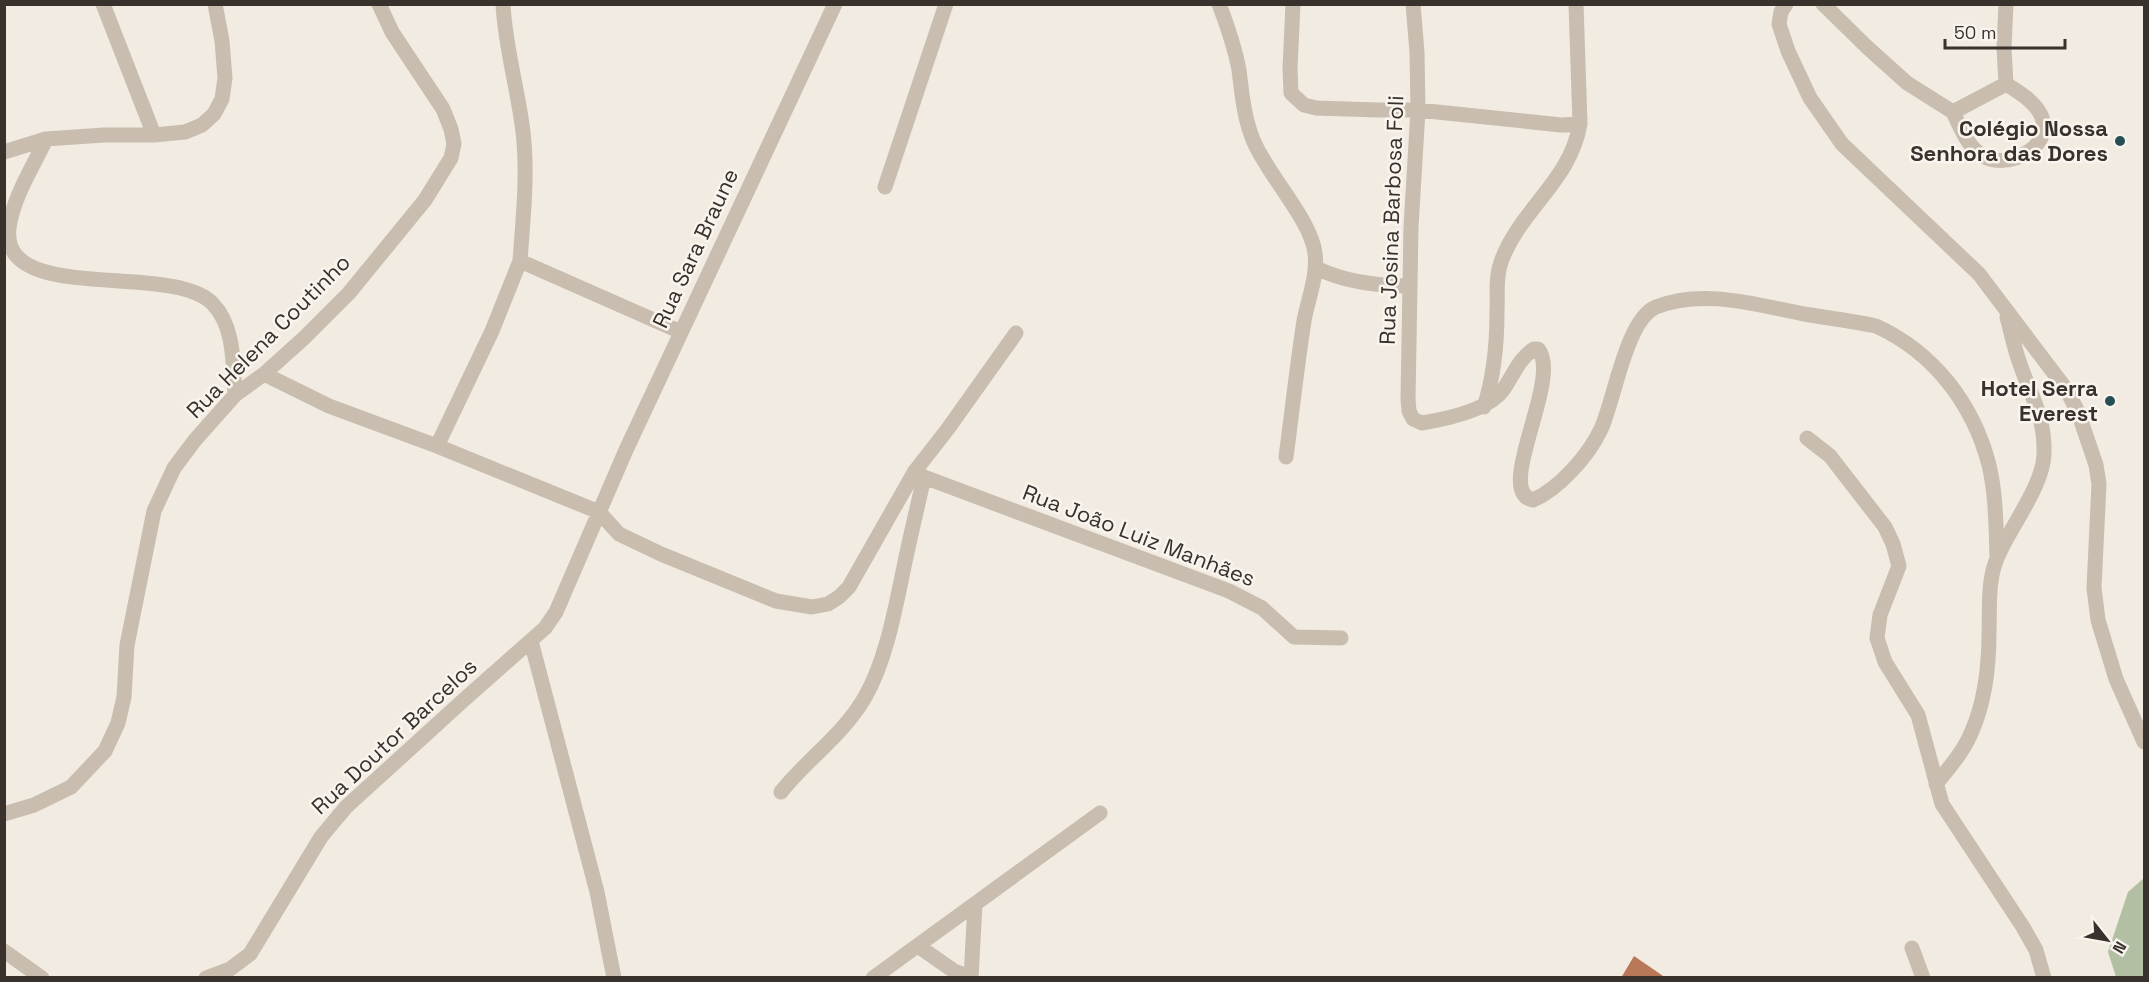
<svg xmlns="http://www.w3.org/2000/svg" width="2149" height="982" font-family="'Space Grotesk',sans-serif">
<style>
.green{fill:#b3bfa3}
.building{fill:#b97858}
.lines{fill:none;stroke-linecap:round;stroke-linejoin:round}
.street{stroke:#c8bdae;stroke-width:15}
.poi-dot{fill:#254e55;stroke:#f9f5ee;stroke-width:2}
.labels{text-anchor:middle;stroke-width:5;stroke-linejoin:round;paint-order:stroke}
.poi-label{font-size:22px;font-weight:bold;fill:#38312c;stroke:#f9f5ee;text-anchor:end}
.street-label{font-size:22px;fill:#38312c;stroke:#f9f5ee}
</style>
<rect width="100%" height="100%" fill="#f1ebe1"/>
<path class="green" d="M2144,878v99h-28l-8,-25 20,-60z"/>
<path class="building" d="M1634,956l32,22h-45z"/>
<g class="lines">
<path class="street" d="M103,4l51,131
M503,4c2,43 15,85 20,128 5,43 0,86 -3,129l161,71
M1219,4c8,21 16,44 20,66 3,24 5,49 15,72 14,33 57,78 61,111 3,22 -7,46 -11,68 -7,45 -12,91 -18,136
M1293,4l-3,64 1,25 13,12 12,3 61,2h41l143,15 19,-1
M1413,4l4,48 1,58 -7,117 -3,172 1,12 4,8 9,4c24,-4 67,-13 81,-33 10,-14 16,-32 31,-41h4c25,29 -45,143 -5,151 26,-11 56,-45 68,-71 13,-27 25,-110 55,-122 47,-19 101,-2 148,7 24,4 48,7 72,12 57,26 97,77 113,139 7,29 7,62 8,92
M1786,4l-5,8 -2,12 9,27 22,47 32,46 137,130 87,115 12,23 18,53 3,19 -5,104 4,32 18,59 28,63
M1823,4l45,44 39,35 46,29
M2006,4l-2,44 2,36
M1953,112c7,15 14,33 28,43 26,17 75,-9 60,-40 -7,-14 -22,-23 -35,-31
M1953,112l53,-28
M46,139c-13,28 -33,58 -37,89 -9,78 164,33 204,76 22,23 20,61 22,91
M4,152l42,-13 58,-4h50l31,-3 17,-7 12,-11 8,-15 3,-21 -3,-37 -7,-37
M885,187l61,-183
M1316,268c29,14 61,18 93,18
M264,374l65,32 108,40 162,66 20,22 42,20 115,47 36,6 16,-3 11,-7 10,-10 66,-116 32,-41 69,-97
M1484,407c10,-30 13,-64 13,-96 1,-17 -2,-32 4,-49 19,-53 69,-80 79,-138l-4,-120
M1807,438l23,18 55,71 8,17 6,22 -19,49 -3,23 8,24 33,53 24,89 81,123 13,23 8,28
M437,446l55,-115 28,-70
M915,471l9,6 305,114 33,17 32,29 47,1
M531,641l66,251 17,86
M1936,784c13,-16 28,-33 36,-53 13,-30 17,-66 17,-98 1,-26 -2,-53 9,-77 12,-29 46,-71 46,-103 1,-38 -14,-58 -25,-92 -5,-14 -8,-29 -12,-44
M781,792c26,-33 63,-58 84,-95 22,-38 31,-93 40,-135 6,-29 13,-57 19,-85
M4,814l30,-9 37,-18 34,-36 13,-28 6,-26 3,-52 27,-134 20,-43 21,-28 40,-45 29,-21 40,-36 45,-45 76,-93 26,-42 3,-14 -3,-15 -8,-20 -51,-77 -13,-28
M918,946l36,25 17,6
M1912,948l11,30
M4,951l38,27
M206,978l24,-9 20,-15 71,-117 25,-30 121,-110 78,-69 11,-16 70,-162 209,-446
M873,978l227,-165
M971,978l4,-74"/>
</g>
<g class="poi-dot">
<circle cx="2120" cy="141" r="6"/>
<circle cx="2110" cy="401" r="6"/>
</g>
<g class="labels">
<g class="poi-label">
<text x="2108" y="136">Colégio Nossa<tspan x="2108" dy="25">Senhora das Dores</tspan></text>
<text x="2098" y="396">Hotel Serra<tspan x="2098" dy="25">Everest</tspan></text>
</g>
<g class="street-label">
<text transform="translate(1391 220) rotate(-88)" y="8">Rua Josina Barbosa Foli</text>
<text transform="translate(695 248) rotate(-65)" y="8">Rua Sara Braune</text>
<text transform="translate(268 336) rotate(-45)" y="8">Rua Helena Coutinho</text>
<text transform="translate(1139 535) rotate(21)" y="8">Rua João Luiz Manhães</text>
<text transform="translate(394 736) rotate(-43)" y="8">Rua Doutor Barcelos</text>
</g>
</g>
<rect width="2149" height="982" fill="none" stroke="#38312c" stroke-width="12"/>
<g transform="translate(2107 940) rotate(121)" stroke="#f9f5ee" stroke-width="4.5" paint-order="stroke">
<path d="M0-4.5L10 22L0 15L-10 22Z" fill="#38312c"/>
<text y="-9" font-size="16" font-weight="bold" text-anchor="middle" fill="#38312c">N</text>
</g>
<path d="M1945 39v9h120v-9" fill="none" stroke="#38312c" stroke-width="3"/>
<text x="1954" y="39" font-size="18" fill="#38312c" stroke="#f9f5ee" stroke-width="4.5" paint-order="stroke">50 m</text>
</svg>
